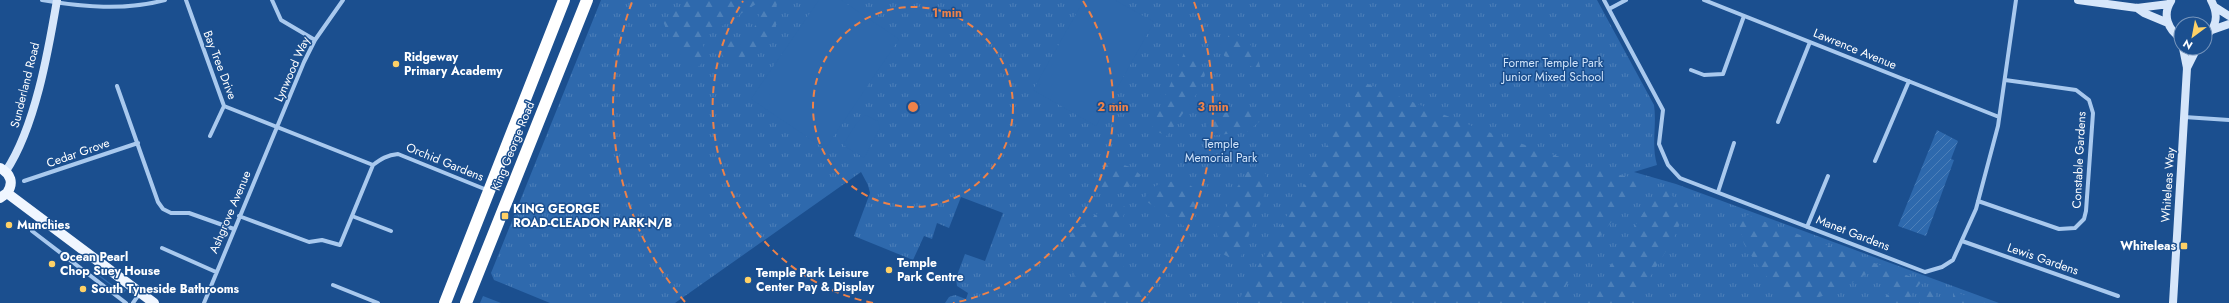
<svg xmlns="http://www.w3.org/2000/svg" width="2229" height="303" font-family="Jost,sans-serif">
<style>
.grass{fill:url(#grass-tufts)}
.forest{fill:url(#forest-firs)}
.garden{fill:url(#garden-furrows)}
.pitch{fill:#2e69ad}
.lines{fill:none;stroke-linecap:round;stroke-linejoin:round}
.street{stroke:#a9c9ee;stroke-width:4}
.secondary{stroke:#d6e6fa;stroke-width:8}
.primary{stroke:#f0f6ff;stroke-width:10}
.highway{stroke:#fff;stroke-width:12}
.ring{fill:none;stroke:#ee8249;stroke-width:2;stroke-dasharray:7 5}
.poi-dot{fill:#ffd166;stroke:#1b4f8f;stroke-width:1.5}
.labels{text-anchor:middle;stroke-width:3;stroke-linejoin:round;paint-order:stroke}
.street-label{font-size:12px;fill:#fff;stroke:#1b4f8f}
.poi-label{font-size:12px;font-weight:bold;fill:#fff;stroke:#1b4f8f;text-anchor:start}
.park-label{font-size:12px;fill:#cfe3fa;stroke:#1b4f8f}
.centre{fill:#ee8249;stroke:#1b4f8f;stroke-width:2}
.ring-label{font-size:12px;text-anchor:middle;font-weight:bold;fill:#ee8249;stroke:#1b4f8f;stroke-width:3;stroke-linejoin:round;paint-order:stroke}
</style>
<defs>
<pattern id="grass-tufts" width="24" height="20" patternUnits="userSpaceOnUse"><rect width="24" height="20" fill="#2e69ad"/><path d="M3 7l-1-3M5 7V3M7 7l1-3M15 17l-1-3M17 17v-4M19 17l1-3" fill="none" stroke="#4d80b9"/></pattern>
<pattern id="forest-firs" width="22" height="20" patternUnits="userSpaceOnUse"><rect width="22" height="20" fill="#2e69ad"/><path d="M5 1l3.5 6h-7zM16 11l3.5 6h-7z" fill="#4d80b9"/></pattern>
<pattern id="garden-furrows" width="10" height="10" patternUnits="userSpaceOnUse"><rect width="10" height="10" fill="#2e69ad"/><path d="M-1 1l2-2M0 10L10 0M9 11l2-2" fill="none" stroke="#4d80b9"/></pattern>
</defs>
<rect width="100%" height="100%" fill="#1b4f8f"/>
<path class="grass" d="M601,0h996l57,105c3,20 -3,39 3,60l-23,7 42,12 323,119h-1054l4,-6 6,-2 11,4 2,-6 -11,-7 -1,-8 9,-24 20,7 18,-48 -42,-16 -12,31 -12,-5 -5,16 -8,-3 -11,24 -59,-24 16,-43 -2,-8 -7,-13 -186,131h-125l-56,-23 -3,-7z
M98,274l16,12 12,4 -3,4 -26,-19z
M483,296l18,7h-21z"/>
<path class="forest" d="M688,0h89c-1,10 0,22 -2,31 -5,19 -34,29 -51,30l-5,-13 11,-10 16,1c10,-11 15,-23 13,-37l-57,37 4,20 -10,10 -23,-22 -10,-26z
M1230,33c20,4 27,19 31,37l-37,-14v-12z
M1184,53h13l8,22 -7,17 -31,44 -16,-7z
M1363,82l114,46 120,42 51,11c-35,36 -68,78 -92,122h-319z
M1235,107l18,1 7,13 -13,11 -40,4 -1,-18 9,-9z
M1115,162l15,5 11,8c-18,22 -24,16 -49,13v-6l10,-6v-11z
M1260,168l10,11 -30,80h-8l-9,-5 -7,-23 16,-36 15,-23z
M1182,180l12,8 8,14 -10,20 -8,4 -40,-26 5,-11 13,-6z
M1667,190l7,8 9,18 -9,22 -40,65h-47l68,-109z
M1120,203l6,5c-4,12 -12,35 -8,48 4,13 27,36 36,47h-65l-28,-53 11,-17 26,-20z
M1747,215l175,66 -17,22h-25l9,-10 2,-10 -22,-11c-23,16 -53,31 -83,29l-30,-38 -12,-19 -5,-20z
M1934,282l2,21h-17z
M1953,291l32,12h-32z"/>
<path class="garden" d="M1937,130l21,11 -7,18 3,1 -28,76 -28,-10z"/>
<path class="pitch" d="M819,0h22l58,39 -74,110 -74,-50z
M1084,0h31l39,22 -58,104 -63,-36z
M865,115l13,6 2,7 -16,30 -21,-13 13,-21z"/>
<g class="lines">
<path class="street" d="M42,0c41,7 82,11 123,0
M186,0l38,106 149,59
M272,0l9,20 34,20
M1604,0l59,110 -4,34 9,21 12,13 245,94 17,-5 11,-7 23,-51 22,-83 18,-126
M1704,0l295,117
M1609,9l17,-9
M1691,70l13,5 19,-1 21,-58
M117,86l41,116 5,7 8,4h18l45,16
M2184,117l45,3
M1778,122l32,-80
M210,136l14,-30
M1875,161l34,-80
M24,181l114,-38
M1718,192l16,-49
M1978,201l81,28 16,-1 9,-9 2,-8 7,-98 -4,-13 -13,-10 -71,-10
M239,216l70,26 13,-2 18,5 33,-80c8,-6 14,-10 25,-11l89,36
M352,216l39,15
M41,219l-9,12 94,72
M1807,227l21,-51
M1962,241l156,55
M162,248l54,24
M333,285l45,18
M133,303l7,-10
M204,303l100,-241 11,-22 28,-40"/>
<path class="secondary" d="M2078,0l59,8 32,-4
M2171,1c-9,14 -3,29 10,37
M2215,7l14,9
M2137,8l7,5 24,10
M2212,30l17,-6
M2205,36c13,-9 13,-23 6,-36
M2187,68l10,-20
M6,171c29,-44 42,-118 51,-171
M2173,303l14,-235 -4,-20"/>
<path class="primary" d="M0,168c11,6 14,15 7,25l-7,5
M7,193l147,110"/>
<path class="highway" d="M445,303l119,-303
M466,303l121,-303"/>
</g>
<g class="ring">
<circle cx="913" cy="107" r="100"/>
<path d="M873 303A200 200 0 0 1 743 1M1083 1A200 200 0 0 1 953 303"/>
<path d="M685 302A300 300 0 0 1 632 2M1194 2A300 300 0 0 1 1141 302"/>
</g>
<g class="poi-dot">
<circle cx="396" cy="64" r="4"/>
<rect x="501" y="212" width="8" height="8" rx="2"/>
<circle cx="9" cy="225" r="4"/>
<rect x="2180" y="242" width="8" height="8" rx="2"/>
<circle cx="52" cy="264" r="4"/>
<circle cx="889" cy="270" r="4"/>
<circle cx="748" cy="280" r="4"/>
<circle cx="83" cy="289" r="4"/>
</g>
<g class="labels">
<g class="street-label">
<text transform="translate(1855 49) rotate(22)" y="4">Lawrence Avenue</text>
<text transform="translate(220 65) rotate(69)" y="4">Bay Tree Drive</text>
<text transform="translate(292 69) rotate(-66)" y="4">Lynwood Way</text>
<text transform="translate(25 85) rotate(-76)" y="4">Sunderland Road</text>
<text transform="translate(513 146) rotate(-68)" y="4">King George Road</text>
<text transform="translate(78 153) rotate(-19)" y="4">Cedar Grove</text>
<text transform="translate(2079 160) rotate(-87)" y="4">Constable Gardens</text>
<text transform="translate(445 162) rotate(22)" y="4">Orchid Gardens</text>
<text transform="translate(2168 185) rotate(-86)" y="4">Whiteleas Way</text>
<text transform="translate(230 212) rotate(-67)" y="4">Ashgrove Avenue</text>
<text transform="translate(1853 233) rotate(21)" y="4">Manet Gardens</text>
<text transform="translate(2043 259) rotate(19)" y="4">Lewis Gardens</text>
</g>
<g class="poi-label">
<text x="404" y="61">Ridgeway<tspan x="404" dy="14">Primary Academy</tspan></text>
<text x="513" y="213">KING GEORGE<tspan x="513" dy="14">ROAD-CLEADON PARK-N/B</tspan></text>
<text x="17" y="229">Munchies</text>
<text x="2176" y="250" text-anchor="end">Whiteleas</text>
<text x="60" y="261">Ocean Pearl<tspan x="60" dy="14">Chop Suey House</tspan></text>
<text x="897" y="267">Temple<tspan x="897" dy="14">Park Centre</tspan></text>
<text x="756" y="277">Temple Park Leisure<tspan x="756" dy="14">Center Pay &amp; Display</tspan></text>
<text x="91" y="293">South Tyneside Bathrooms</text>
</g>
<g class="park-label">
<text x="1553" y="67">Former Temple Park<tspan x="1553" dy="14">Junior Mixed School</tspan></text>
<text x="1221" y="148">Temple<tspan x="1221" dy="14">Memorial Park</tspan></text>
</g>
</g>
<circle cx="913" cy="107" r="6" class="centre"/>
<g class="ring-label">
<text x="947" y="17">1 min</text>
<text x="1113" y="111">2 min</text>
<text x="1213" y="111">3 min</text>
</g>
<g transform="translate(2193 36) rotate(212)"><circle r="19" fill="#1b4f8f" stroke="#7695bc"/>
<path d="M0-3L7 15L0 10L-7 15Z" fill="#ffd166"/>
<text y="-6" font-size="11" font-weight="bold" text-anchor="middle" fill="#ffffff">N</text>
</g>
</svg>
